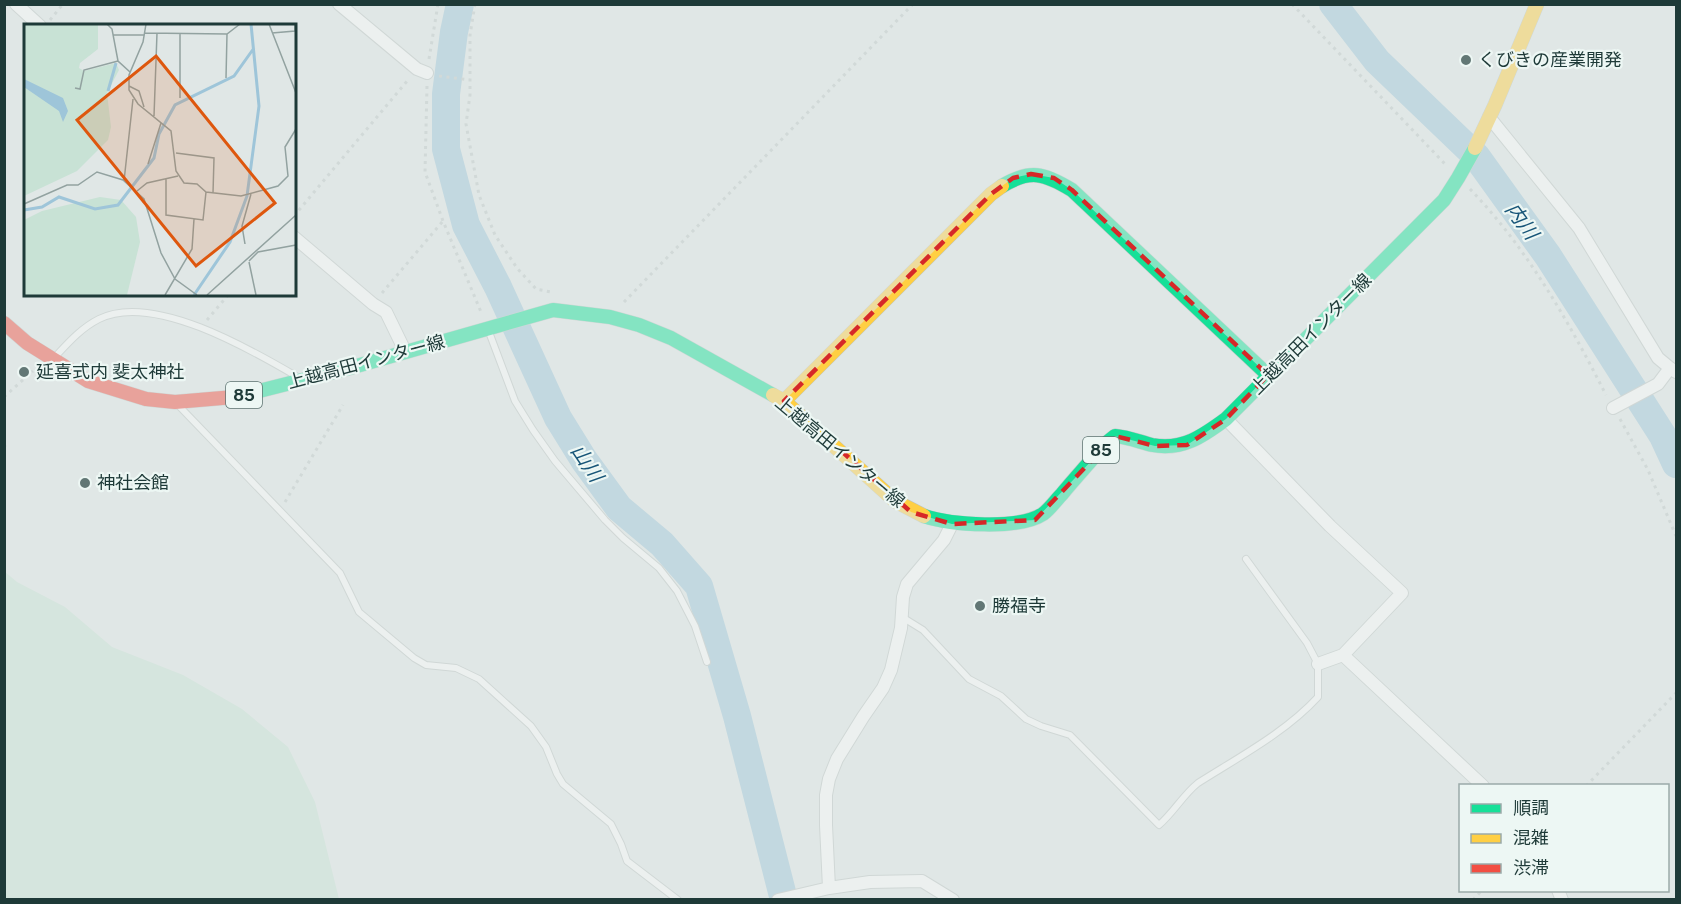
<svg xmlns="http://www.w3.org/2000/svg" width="1681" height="904" font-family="'Public Sans','Noto Sans JP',sans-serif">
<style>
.green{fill:#c8e2d5}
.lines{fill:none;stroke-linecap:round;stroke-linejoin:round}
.river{stroke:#9ec5d9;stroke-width:28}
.lane-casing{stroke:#bdc4c3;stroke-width:8}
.street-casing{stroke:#bdc4c3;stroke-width:14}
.fast-casing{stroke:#bcc5c3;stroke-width:15}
.slow-casing{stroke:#bcc5c3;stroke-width:15}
.jam-casing{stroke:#bcc5c3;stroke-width:15}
.path{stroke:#bfc7c7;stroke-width:3;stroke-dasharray:3 4.5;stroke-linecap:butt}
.lane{stroke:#fafbfb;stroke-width:6}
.street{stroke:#fafbfb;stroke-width:12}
.fast{stroke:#16e098;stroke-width:14}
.slow{stroke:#ffcf43;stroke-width:14}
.jam{stroke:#f24e42;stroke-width:14}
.marked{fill:none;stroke:#d62828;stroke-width:4.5;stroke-dasharray:12 8;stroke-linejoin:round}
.poi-dot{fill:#627775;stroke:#edf7f4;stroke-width:2}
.labels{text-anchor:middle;stroke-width:4.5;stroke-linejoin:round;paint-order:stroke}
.shield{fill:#edf7f4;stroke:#5c7370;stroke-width:1.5}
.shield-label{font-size:16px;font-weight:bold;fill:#1e3a38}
.poi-label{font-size:18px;fill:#1e3a38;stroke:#edf7f4;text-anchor:start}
.street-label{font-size:18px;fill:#1e3a38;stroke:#edf7f4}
.water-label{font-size:20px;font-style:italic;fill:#175578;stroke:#edf7f4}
.inset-river{fill:none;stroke:#9ec5d9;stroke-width:3}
.inset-road{fill:none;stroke:#92a2a0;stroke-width:1.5}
.view{fill:#de570e;fill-opacity:0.15;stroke:#de570e;stroke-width:3}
.inset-edge{fill:none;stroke:#1e3a38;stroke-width:3}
</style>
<rect width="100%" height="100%" fill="#e0e7e6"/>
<path class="green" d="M4,571l13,11 48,25 47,40 71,28 59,34 46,38 27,55 24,97h-334z"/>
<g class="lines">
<path class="river" d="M460,4l-6,28 -8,62v55l20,76 32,62 60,131 26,42 35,48 43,36 37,42 38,130 47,184
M1333,4l44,57 99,95 72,100 115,180 13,28"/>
<g class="lane-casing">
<path id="lane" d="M489,332l26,69 18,29 22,31 50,59 18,18 36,30 18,23 18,35 12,36
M54,358c14,-15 27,-30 45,-39 53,-27 151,30 197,57
M180,407l160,166 19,39 55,46 12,7 30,3 23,11 52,47 15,21 11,27 6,10 48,40 10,20 6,17 51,39
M902,617l21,13 46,49 32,17 25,23 15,7 29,9 89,90c15,-13 24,-30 39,-42 41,-26 88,-51 120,-86v-33l-11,-21 -61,-84"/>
</g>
<g class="street-casing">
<path id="street" d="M16,4l24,22
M339,4l78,65 10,4
M1489,117l90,111 79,130 12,10 6,4
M294,237l79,67 13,8 19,39
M1613,408l45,-24 12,-16
M1226,419l104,107 72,67 -59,62 -25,9
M1343,655l140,131
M829,888l-3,-63v-30l3,-16 8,-20 26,-42 20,-29 8,-18 10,-42 2,-31 4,-13 37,-44 8,-16
M1558,890l4,10
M778,900l51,-12 41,-6 52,-1 31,19"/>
</g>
<g class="fast-casing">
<path id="fast" d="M1002,186c28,-17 42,-13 70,4l196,185
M243,395l103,-26 207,-59 57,7 29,8 32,13 102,57
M924,516c27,9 95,14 119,-2 7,-5 13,-14 19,-20 14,-17 29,-33 43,-50l10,-8c13,1 25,6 37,9 30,6 51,-9 74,-26l218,-219 14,-22 17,-30"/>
</g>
<g class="slow-casing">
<path id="slow" d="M1475,148l20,-43 42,-101
M773,395l11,6 111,100 29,15
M784,401l207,-207 11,-8"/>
</g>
<g class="jam-casing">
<path id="jam" d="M4,323l23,20 61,38 58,18 29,3 59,-5 9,-2"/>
</g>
<path class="path" d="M475,4l-5,31v60l-4,29 13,71 16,40 22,33 19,21 15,3
M1292,4l154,161
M50,20l13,-16
M429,59l9,-55
M439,76l31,4
M427,86l-2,86 18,49 38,91
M1470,189c57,59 99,133 136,206
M294,216l114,-136
M382,293l61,-72
M624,302l289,-298
M207,320l22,-26
M4,397l29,-26
M1620,419l28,51 28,66
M4,446l2,1
M285,502l58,-97
M1586,786l90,-93
M1473,900l9,-10"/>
<use href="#lane" class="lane"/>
<use href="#street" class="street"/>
<use href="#fast" class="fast"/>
<use href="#slow" class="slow"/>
<use href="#jam" class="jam"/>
</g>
<path d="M0 0H1681V904H0ZM1031,174l23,4 18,12 196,185 -42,44 -39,26 -32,1 -40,-10 -80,84 -83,4 -41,-12 -127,-111 207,-207 22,-16z" fill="#e0e7e6" fill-opacity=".55" fill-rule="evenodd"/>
<path class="marked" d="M1031,174l23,4 18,12 196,185 -42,44 -39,26 -32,1 -40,-10 -80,84 -83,4 -41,-12 -127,-111 207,-207 22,-16z"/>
<g class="poi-dot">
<circle cx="1466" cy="60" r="6"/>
<circle cx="24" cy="372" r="6"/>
<circle cx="85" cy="483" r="6"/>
<circle cx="980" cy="606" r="6"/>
</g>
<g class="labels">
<g class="shield">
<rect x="226" y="382" width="36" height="26" rx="4.5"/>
<rect x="1083" y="437" width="36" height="26" rx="4.5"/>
</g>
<g class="shield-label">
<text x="244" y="401">85</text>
<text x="1101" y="456">85</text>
</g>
<g class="poi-label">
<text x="1478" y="66">くびきの産業開発</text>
<text x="36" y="378">延喜式内 斐太神社</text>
<text x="97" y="489">神社会館</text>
<text x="992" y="612">勝福寺</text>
</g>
<g class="street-label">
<text transform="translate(1311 334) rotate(-45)" y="6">上越高田インター線</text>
<text transform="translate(366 362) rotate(-15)" y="6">上越高田インター線</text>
<text transform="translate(840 452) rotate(40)" y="6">上越高田インター線</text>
</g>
<g class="water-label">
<text transform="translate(1522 221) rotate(54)" y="7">内川</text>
<text transform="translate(587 463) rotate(56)" y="7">山川</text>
</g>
</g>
<g transform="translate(24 24)">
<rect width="272" height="272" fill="#e0e7e6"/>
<path d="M0,0h74v25l-18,14 -1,5 5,3 32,-8 3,7 -12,23 4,34 -3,13 -31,31 -53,25zM76,173l21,3 15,17 4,25 -13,53h-103v-75l18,-9z" fill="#c8e2d5"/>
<path d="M0,55l39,19 5,13 -5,11 -4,-11 -35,-24z" fill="#9ec5d9"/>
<path class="inset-river" d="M84,67l8,-28M0,186l18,-3 17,-10 36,12 23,-4 36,-47 5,-24 16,-29 59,-29 20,-28M170,271l36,-53 17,-46 12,-90 -8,-82"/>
<path class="inset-road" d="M83,0l5,5 6,32 12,11M122,0l-3,18 -14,33v15l9,14 33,27 5,40 8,12 13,1 9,8 35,4 37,-10 10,-10 -3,-29 11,-18M245,0l27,69M121,9l82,1 13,-10M248,9l23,-2v-7M89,11h31M202,54l1,-44M105,62l10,5 5,16M51,64l5,1 4,-19 34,-9M156,74v-65M130,92l3,-83M152,129l38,5 -1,35M124,140l13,-41M142,154v37l37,5 3,-28M100,157l9,-82M113,167l10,-8 31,-7M0,180l43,-19h11l19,-13 26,8 21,19 17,54 14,26 22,16M221,220l-3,-18 9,-32M225,237l9,-9 38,-7M225,238l7,33M141,271l27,-46 2,-30M183,271l89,-80"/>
<path class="view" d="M132,32l119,147 -79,63 -119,-146z"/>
<rect width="272" height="272" class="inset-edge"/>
</g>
<rect width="1681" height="904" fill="none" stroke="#1e3a38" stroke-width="12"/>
<rect x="1459" y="784" width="210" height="108" fill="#edf7f4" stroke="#9aaba9" stroke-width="1.5"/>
<rect x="1471" y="804" width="30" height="9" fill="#16e098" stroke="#9aaba9" stroke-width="1.5"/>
<text x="1513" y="814" font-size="18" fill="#1e3a38">順調</text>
<rect x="1471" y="834" width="30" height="9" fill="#ffcf43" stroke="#9aaba9" stroke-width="1.5"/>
<text x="1513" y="844" font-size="18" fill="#1e3a38">混雑</text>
<rect x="1471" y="864" width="30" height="9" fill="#f24e42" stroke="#9aaba9" stroke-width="1.5"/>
<text x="1513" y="874" font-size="18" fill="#1e3a38">渋滞</text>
</svg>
